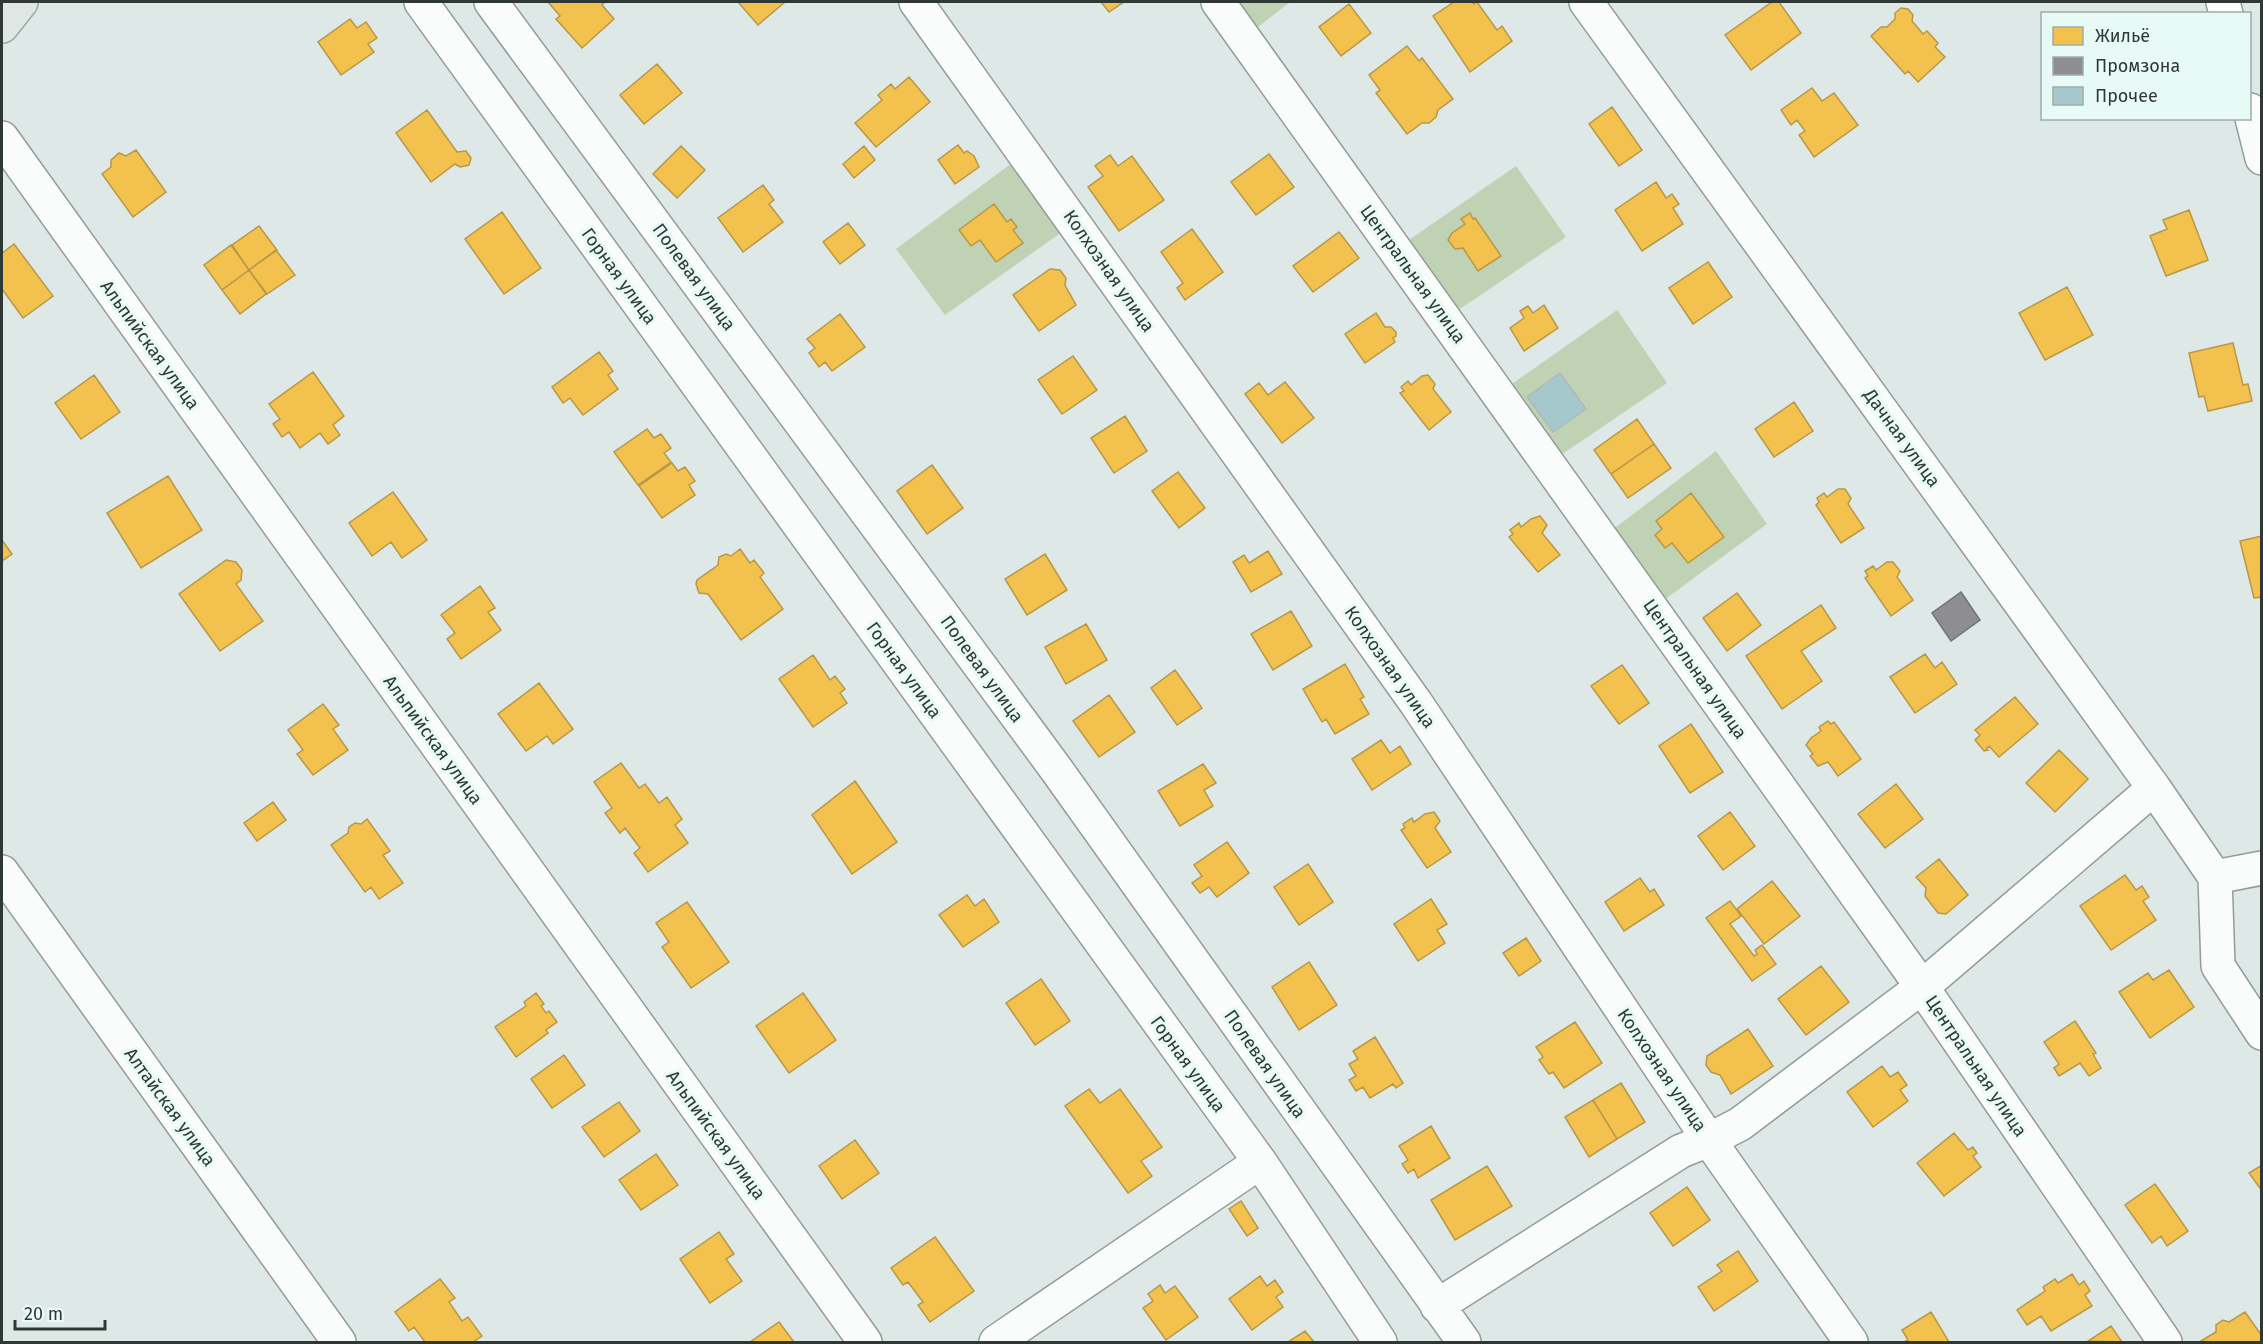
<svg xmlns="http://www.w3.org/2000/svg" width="2263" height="1344" font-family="'Fira Sans',sans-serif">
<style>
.green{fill:#bfd3b4}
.homes{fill:#f2c14e;stroke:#b89847;stroke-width:1.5}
.industry{fill:#8d8d92;stroke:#717476;stroke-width:1.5}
.building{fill:#a5c8cc;stroke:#b0b8b8;stroke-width:1.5}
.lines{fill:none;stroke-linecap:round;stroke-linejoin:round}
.minor-casing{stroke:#949c9a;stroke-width:36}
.major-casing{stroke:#99aaa2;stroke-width:36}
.minor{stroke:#fafcfb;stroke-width:33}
.major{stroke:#dfe7e3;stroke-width:33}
.labels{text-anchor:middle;stroke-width:6;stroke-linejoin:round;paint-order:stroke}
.street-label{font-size:18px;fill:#303836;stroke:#e7faf6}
</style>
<rect width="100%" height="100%" fill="#dee8e6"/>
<path class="green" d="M1232,2h58l-37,29z
M1012,163l50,69 -117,83 -49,-66z
M1516,166l50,71 -109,74 -51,-69z
M1617,310l50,73 -109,74 -49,-71z
M1716,451l51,73 -107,79 -49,-72z"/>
<path class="homes" d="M548,2h57l-3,3 12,14 -32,29 -26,-29 4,-3z
M738,2h47l-27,23z
M1101,2h23l-15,10z
M1454,2h18l2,2 3,-2 20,28 5,-4 10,15 -42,31 -37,-56z
M1772,2h7l22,31 -50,37 -26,-35z
M1349,4l22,29 -30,23 -22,-29z
M1901,8l7,1 5,6 -1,6 11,13 4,-3 11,12 -3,4 10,10 -27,25 -10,-11 -3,3 -34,-38 10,-9h6l8,-8v-6z
M350,19l7,9 9,-6 11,16 -9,6 6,8 -33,23 -23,-33z
M1407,46l12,15 3,-3 31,41 -15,11 -2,7 -7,6h-7l-15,11 -31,-41 4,-3 -11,-15z
M657,64l25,29 -38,31 -24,-29z
M909,77l21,25 -54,45 -21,-24 27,-23 -4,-5 13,-11 4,5z
M1812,88l10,13 12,-8 24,32 -44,32 -15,-22 6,-4 -8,-11 -6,5 -10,-15z
M1612,107l30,43 -23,16 -30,-42z
M427,110l30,42 9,-1 5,7 -2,7 -9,2 -5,-3 -24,18 -35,-49z
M958,145l6,8 3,-2 7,5 5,11 -24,17 -17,-24z
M681,146l24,24 -28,28 -24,-24z
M864,146l11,14 -21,18 -11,-14z
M136,150l30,42 -33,25 -31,-43 9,-7v-7l8,-7 7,3z
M1269,154l25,33 -38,28 -25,-33z
M1110,155l8,11 14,-10 32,44 -45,31 -31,-44 15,-11 -8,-10z
M1656,182l10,16 6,-4 7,10 -6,4 10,16 -41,27 -27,-41z
M763,185l11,15 -5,4 14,18 -40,30 -25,-34z
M994,204l13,18 4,-3 6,8 -4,3 10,13 -27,19 -16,-22 -9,6 -12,-16z
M2189,210l19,50 -42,16 -16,-40 17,-7 -4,-9z
M502,212l39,56 -37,26 -39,-55z
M1470,213l3,6 2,-1 26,38 -23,15 -15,-23 -8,1 -7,-9 4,-7 13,-9 -4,-5z
M848,223l17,22 -25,19 -17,-22z
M259,226l18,24 -28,20 -17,-25z
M1192,229l31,43 -38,28 -8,-12 6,-5 -22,-31z
M1339,232l20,26 -46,34 -20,-26z
M14,244l39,52 -30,22 -21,-29v-36z
M231,245l18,25 -27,20 -18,-25z
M276,250l19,25 -28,19 -18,-24z
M1708,262l24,35 -39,27 -24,-36z
M1050,269l10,1 6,8 -1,7 11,20 -37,26 -26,-36z
M249,270l17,24 -26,20 -18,-24z
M2067,287l26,48 -48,25 -26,-47z
M1544,305l14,23 -34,23 -14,-23 14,-10 -4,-7 8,-5 5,7z
M1376,313l9,14h6l5,5v4l-3,2 2,4 -30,21 -20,-29z
M840,314l25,33 -33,24 -7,-9 -6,5 -10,-14 6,-5 -8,-9z
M2233,343l10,42 5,-1 4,17 -44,10 -4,-15 -5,1 -10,-44z
M599,352l14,19 -5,4 10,14 -35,26 -13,-17 -7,5 -11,-16z
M1073,356l24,34 -35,24 -24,-34z
M313,372l31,44 -11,9 7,10 -12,9 -8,-11 -20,15 -11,-16 -7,5 -9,-13 7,-5 -11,-15z
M94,375l26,37 -39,27 -26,-36z
M1428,375l7,9 -2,5 18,23 -22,18 -29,-37 4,-2 -3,-4 7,-6 3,4 11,-9z
M1285,382l29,36 -32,25 -37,-49 14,-11 9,12z
M1794,402l19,29 -39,26 -19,-28z
M1125,416l22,35 -33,22 -23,-35z
M1637,419l17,25 -43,30 -17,-24z
M647,429l7,9 7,-4 10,14 -7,5 7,9 -33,23 -24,-33z
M1654,444l17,24 -43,30 -17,-24z
M672,463l6,8 7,-4 10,14 -6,4 6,10 -33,23 -23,-32z
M932,465l31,43 -36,26 -30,-43z
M1178,472l27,36 -26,20 -27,-37z
M168,476l34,54 -61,38 -34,-55z
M1838,489h7l6,9 -3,6 16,24 -23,15 -25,-38 3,-3 -2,-4 7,-5 3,4z
M393,492l34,48 -25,18 -11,-16 -19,14 -23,-33z
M1691,493l33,44 -36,26 -16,-20 -7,5 -10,-13 7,-6 -6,-8z
M1540,516l7,9 -5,8 18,22 -22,17 -29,-35 4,-3 -3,-4 9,-7 2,4 10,-8z
M2262,536v61l-8,1 -14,-57z
M2,540l10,14 -10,7z
M740,549l10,14 4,-3 10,13 -4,4 23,32 -42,31 -33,-46 -9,-1 -3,-9 1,-4 21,-15 1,-8 7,-3 5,2z
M1268,551l14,23 -31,18 -18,-30 11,-7 5,8z
M1045,554l22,36 -40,25 -22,-36z
M226,560l10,2 6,8 -1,10 -5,4 27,37 -43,30 -41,-57z
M1887,562h6l7,9 -3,6 16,23 -22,16 -26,-38 3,-2 -3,-5 8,-5 3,4z
M480,586l15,22 -7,4 13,18 -40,29 -14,-20 8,-6 -14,-18z
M1737,593l24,32 -34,26 -24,-33z
M1821,605l15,23 -35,23 21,30 -40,28 -36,-53z
M1291,611l21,35 -39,24 -22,-36z
M1086,624l21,36 -41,24 -21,-37z
M1925,654l10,14 7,-6 15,22 -42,29 -25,-36z
M813,655l17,25 5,-4 10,13 -5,4 7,10 -34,24 -34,-48z
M1345,664l19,33 -4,2 9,15 -34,20 -9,-15 -4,3 -19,-33z
M1622,665l27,38 -30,21 -28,-38z
M1175,670l27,38 -25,17 -26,-37z
M539,683l34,46 -20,15 -6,-8 -21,15 -28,-37z
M1109,695l26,37 -36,25 -26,-36z
M2015,697l23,27 -39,33 -10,-11 -3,3 2,1 -4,1 -9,-11 5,-5 -5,-5z
M323,704l16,21 -6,4 15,21 -35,25 -16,-21 6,-4 -15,-20z
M1828,721l3,3 3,-2 27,37 -23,17 -10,-14 -10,4 -8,-10 3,-2 -7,-9 5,-7 10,-7 -2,-4z
M1691,724l32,48 -33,21 -31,-47z
M1381,740l9,13 10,-7 11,18 -39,26 -20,-31z
M2059,750l29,29 -33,33 -29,-29z
M621,763l18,25 6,-4 14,19 8,-6 15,22 -7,6 13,18 -40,29 -14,-19 6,-5 -15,-20 -5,5 -15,-20 7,-5 -18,-26z
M1203,764l13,19 -12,7 9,16 -33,20 -22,-35z
M855,781l42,61 -45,32 -40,-59z
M1896,784l27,35 -38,29 -27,-34z
M273,802l13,18 -29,21 -13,-18z
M1434,812l6,9 -5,7 16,24 -24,16 -26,-38 4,-2 -2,-4 9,-6 2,4 11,-8z
M1730,812l25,34 -32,24 -25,-34z
M367,819l23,32 -7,4 20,28 -24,16 -8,-12 -6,5 -34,-47 17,-12 1,-6 6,-4 6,1z
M1227,842l22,31 -32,24 -8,-10 -9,6 -8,-10 10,-7 -8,-11z
M1939,859l29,36 -22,19 -8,-1 -13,-17 1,-8 -10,-11z
M1308,864l25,38 -34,23 -25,-38z
M2125,875l11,15 6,-4 7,11 -6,4 13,19 -45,30 -31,-44z
M1640,878l10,14 4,-3 10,16 -40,26 -19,-29z
M1772,881l28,35 -36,28 -27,-35z
M967,895l8,11 9,-7 15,23 -36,25 -24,-32z
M1431,899l16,25 -10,6 8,13 -27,18 -24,-37z
M1730,901l11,15 -11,8 24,32 3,-2 -2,-4 7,-5 14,19 -24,17 -46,-63z
M687,902l42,60 -38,26 -29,-41 7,-5 -13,-19z
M1526,938l15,23 -22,15 -16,-23z
M1309,962l28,43 -38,25 -27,-43z
M1821,966l28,36 -43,33 -28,-36z
M2169,970l25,37 -44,31 -31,-46 29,-19 5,7z
M1041,979l29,42 -35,24 -29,-42z
M536,993l8,11 -3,2 5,7 3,-2 8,11 -11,8 2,3 -32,24 -21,-30 31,-21 -2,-4z
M803,993l33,47 -47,33 -33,-47z
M2075,1021l21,32 -3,1 8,14 -12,8 -9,-13 -21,13 -5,-8 5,-4 -15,-22z
M1575,1022l27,41 -38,25 -11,-16 -4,2 -10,-14 4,-3 -7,-10z
M1748,1029l25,37 -42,28 -11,-19 -9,-3 -5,-7 1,-9z
M1375,1037l28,46 -7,5 -3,-4 -23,14 -7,-11 -7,4 -7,-11 7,-4 -7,-12 9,-5 -5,-8z
M564,1055l21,30 -33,23 -21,-29z
M1882,1066l8,11 8,-5 9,13 -7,5 8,11 -35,26 -26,-35z
M1621,1083l24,39 -28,17 -24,-39z
M1089,1089l11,14 20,-14 42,58 -21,14 11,15 -24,17 -63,-87z
M1593,1100l24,39 -28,18 -24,-40z
M619,1102l21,29 -36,26 -22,-30z
M1431,1126l19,32 -32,20 -4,-9 -6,4 -6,-9 6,-4 -9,-14z
M1954,1133l14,17 5,-3 4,6 -4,3 8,11 -37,29 -27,-33z
M855,1140l24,33 -37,26 -23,-33z
M656,1154l22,31 -37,25 -22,-30z
M2262,1165v26l-13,-18z
M1487,1166l25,40 -57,34 -24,-40z
M2155,1184l33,47 -21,15 -6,-10 -9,7 -27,-38z
M1687,1187l23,33 -37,26 -23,-33z
M1241,1201l17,27 -11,8 -18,-27z
M719,1232l15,22 -8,5 16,22 -32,22 -30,-44z
M935,1237l39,54 -44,31 -12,-17 5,-3 -15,-20 -5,3 -12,-17z
M1738,1251l20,30 -44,30 -16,-24 24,-16 -5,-6z
M2072,1274l7,11 5,-4 6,10 -5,4 7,11 -41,25 -10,-15 -14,9 -10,-15 28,-19 -2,-4 12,-8 3,4z
M1260,1276l7,10 8,-6 8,12 -7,5 7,10 -31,23 -23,-31z
M440,1279l15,19 -6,4 13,19 6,-4 14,19 -9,6h-48l-11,-15 -5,4 -14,-19z
M1160,1285l5,8 10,-7 23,31 -32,23 -23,-32 10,-7 -5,-7z
M1931,1312l18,30h-45l4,-2 -6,-10z
M2245,1312l17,24v6h-60l-1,-1 15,-9v-7l7,-5 6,2z
M779,1322l15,20h-44z
M2111,1326l11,16 -34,-1z
M1305,1331l9,11h-26z"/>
<path class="industry" d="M1961,592l19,28 -29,21 -19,-28z"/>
<path class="building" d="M1560,373l26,36 -33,23 -26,-35z"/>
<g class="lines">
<g class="minor-casing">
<path id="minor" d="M421,2l839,1160 120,180
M491,2l565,767 408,573
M916,2l500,701 293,437 142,202
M1218,2l704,985 243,355
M1586,2l568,786 61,89 47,-9
M2223,2l3,12
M2250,110l12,48
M2,138l863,1204
M2,872l337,470
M2215,877l3,89 44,67
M1437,1306l244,-155 28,-11 31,-16 182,-137 232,-199
M996,1342l264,-180"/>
</g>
<g class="major-casing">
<path id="major" d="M2,26l19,-24"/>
</g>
<use href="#minor" class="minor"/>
<use href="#major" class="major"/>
</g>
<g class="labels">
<g class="street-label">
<text transform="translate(1109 271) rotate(55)" y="6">Колхозная улица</text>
<text transform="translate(1413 274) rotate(54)" y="6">Центральная улица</text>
<text transform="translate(619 276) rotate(54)" y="6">Горная улица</text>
<text transform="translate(694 277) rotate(54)" y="6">Полевая улица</text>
<text transform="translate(150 345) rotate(54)" y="6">Альпийская улица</text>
<text transform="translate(1902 438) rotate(54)" y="6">Дачная улица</text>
<text transform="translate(1390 667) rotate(55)" y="6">Колхозная улица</text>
<text transform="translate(982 669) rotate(54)" y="6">Полевая улица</text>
<text transform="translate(1695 669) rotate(55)" y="6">Центральная улица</text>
<text transform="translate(904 670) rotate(54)" y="6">Горная улица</text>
<text transform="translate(433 740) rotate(54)" y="6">Альпийская улица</text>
<text transform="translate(1188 1064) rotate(54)" y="6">Горная улица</text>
<text transform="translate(1265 1064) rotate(55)" y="6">Полевая улица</text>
<text transform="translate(1976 1066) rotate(56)" y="6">Центральная улица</text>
<text transform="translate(1662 1070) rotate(56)" y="6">Колхозная улица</text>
<text transform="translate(170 1107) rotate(54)" y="6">Алтайская улица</text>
<text transform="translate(716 1135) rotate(54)" y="6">Альпийская улица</text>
</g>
</g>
<rect width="2263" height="1344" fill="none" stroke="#303836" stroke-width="6"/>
<rect x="2041" y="12" width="210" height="108" fill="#e7faf6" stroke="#9eaca9" stroke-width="1.5"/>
<rect x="2053" y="27" width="30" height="18" fill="#f2c14e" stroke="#9eaca9" stroke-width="1.5"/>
<text x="2095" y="42" font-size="18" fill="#303836">Жильё</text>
<rect x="2053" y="57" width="30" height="18" fill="#8d8d92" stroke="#9eaca9" stroke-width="1.5"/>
<text x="2095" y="72" font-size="18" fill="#303836">Промзона</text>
<rect x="2053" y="87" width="30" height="18" fill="#a5c8cc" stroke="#9eaca9" stroke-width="1.5"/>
<text x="2095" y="102" font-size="18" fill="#303836">Прочее</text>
<path d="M15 1320v9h90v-9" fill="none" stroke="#303836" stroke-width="3"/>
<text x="24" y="1320" font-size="18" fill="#303836" stroke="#e7faf6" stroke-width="4.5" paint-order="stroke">20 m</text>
</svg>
